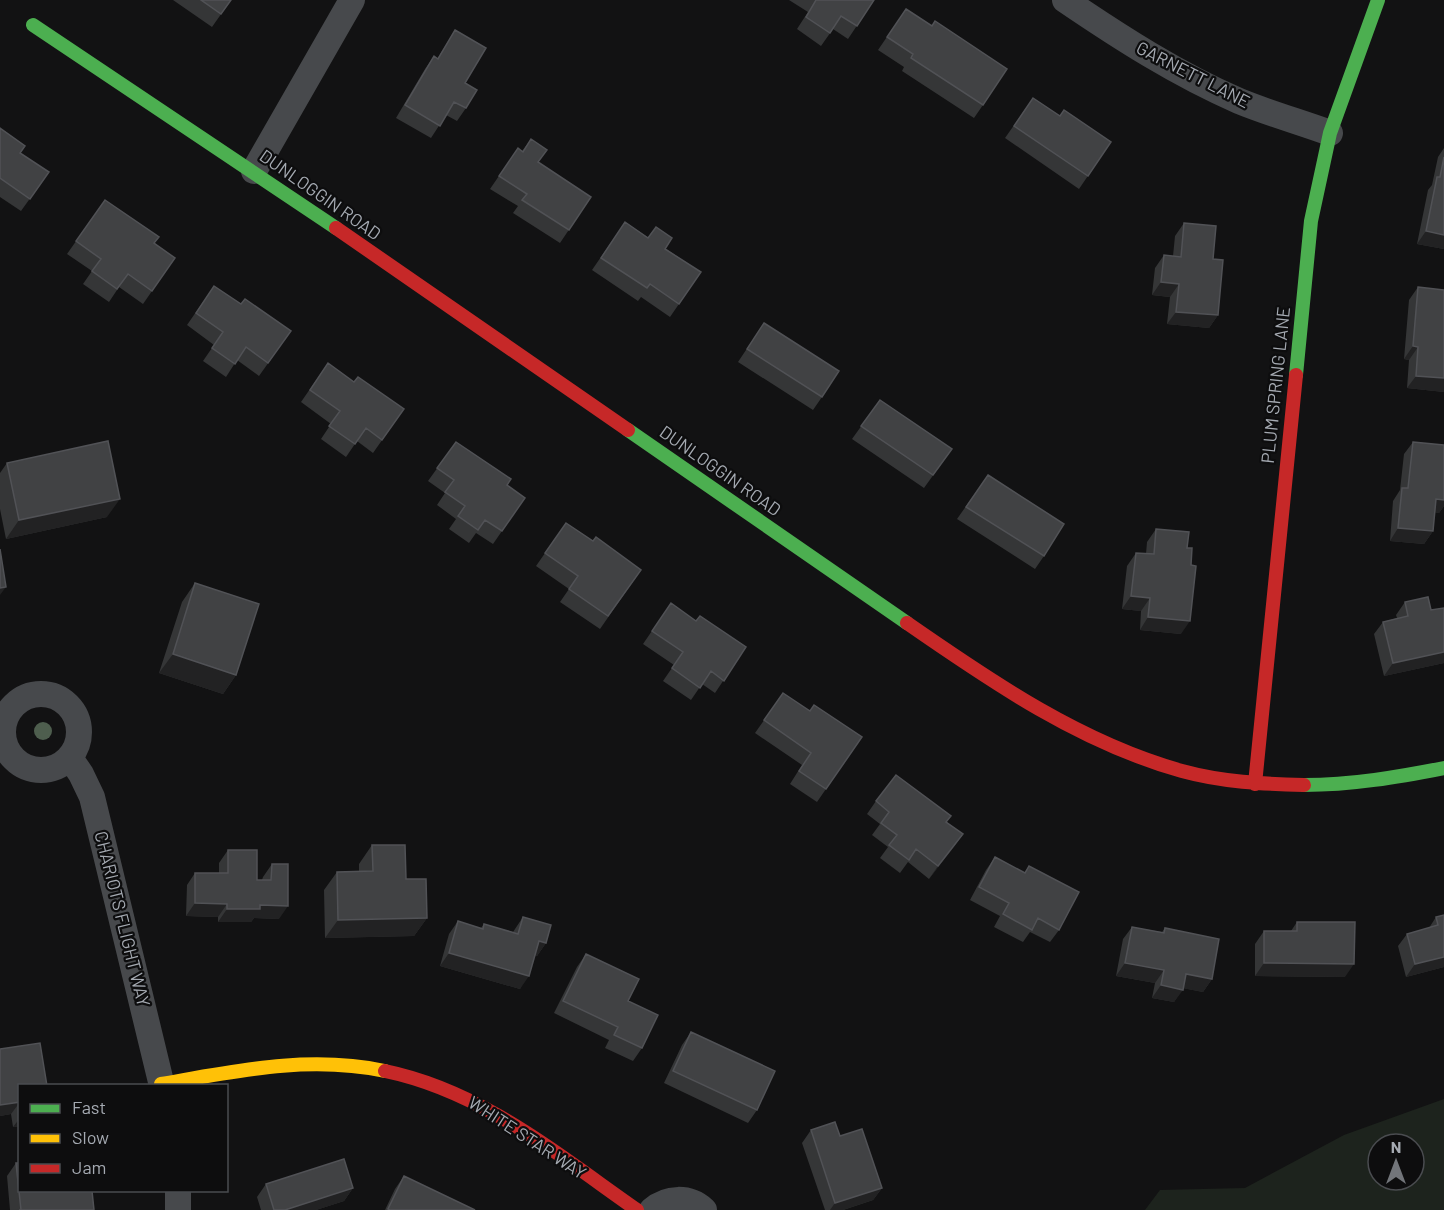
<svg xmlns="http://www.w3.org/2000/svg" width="1444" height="1210" font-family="Barlow,sans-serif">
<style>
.green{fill:#1d231d;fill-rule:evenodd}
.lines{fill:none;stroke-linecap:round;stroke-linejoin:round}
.street{stroke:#47494c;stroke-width:26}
.fast{stroke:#4caf50;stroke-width:14}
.slow{stroke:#ffc107;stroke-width:14}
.jam{stroke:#c62828;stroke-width:14}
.tree{fill:#4e5e4e}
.wall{fill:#353637}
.shaded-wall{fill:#222223}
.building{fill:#414244;stroke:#515256;stroke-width:1.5}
.labels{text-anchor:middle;stroke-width:4.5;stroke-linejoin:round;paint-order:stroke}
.street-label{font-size:18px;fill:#a5aab2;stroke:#0d0d0e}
</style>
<rect width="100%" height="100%" fill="#121213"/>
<path class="green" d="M1444,1099v111h-299l15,-20 85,-2 99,-53zM1378,1144h36v36h-36z"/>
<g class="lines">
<path class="street" d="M1065,0c56,38 112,74 174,101 29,12 61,21 91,32
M254,171l98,-171
M3 732a38 38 0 1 1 76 0a38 38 0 1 1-76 0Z
M70,758l11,16 11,23 70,289
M178,1190v20
M652,1210c15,-13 37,-14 52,0"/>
<path class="fast" d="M33,25l303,203
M1296,375l15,-154 19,-88 48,-133
M628,430l279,193
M1304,785c48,0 94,-8 140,-17"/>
<path class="slow" d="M161,1084c75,-13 148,-29 224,-13"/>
<path class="jam" d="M336,228l292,202
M907,623c85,59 174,120 275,148 40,11 81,13 122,14
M1255,784l41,-409
M385,1071c97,20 173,84 252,139"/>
</g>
<circle class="tree" cx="43" cy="731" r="9"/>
<path class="wall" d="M173,0h58l-19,27z
M789,0h85l-26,39 -15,-10 -12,17 -24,-17 11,-17z
M906,9l25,17 52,79 -9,13 -72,-47 2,-4 -26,-17z
M455,30l10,53 1,25 -9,13 -11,-6 -15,23 -35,-20 29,-49 9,-13 3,3z
M1033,98l27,18 51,26 -32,47 -74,-51z
M0,128l20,25 29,19 -28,39 -21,-14z
M531,139l7,23 53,35 -31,46 -47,-30 5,-7 -28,-17 28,-41 4,3z
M1444,148v101l-27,-5 11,-54 4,-5 6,-28z
M105,200l49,43 21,15 -32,46 -24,-17 -10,15 -26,-18 9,-13 -25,-17z
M625,222l76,50 -31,45 -29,-20 -3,4 -46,-31z
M1184,223l29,36 5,56 -9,13 -42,-4 3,-27 -18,-2 3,-27 9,-13 9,1 2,-20z
M214,286l27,18 50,27 -32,45 -22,-16 -11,17 -23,-16 11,-16 -27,-20z
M1418,287l26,105 -37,-4 2,-28 -5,-1 5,-59z
M764,323l58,74 -9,13 -75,-48z
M328,363l26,19 50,27 -31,44 -16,-12 -11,16 -25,-18 10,-15 -30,-22z
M880,400l72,49 -28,39 -72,-49z
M456,442l51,43 18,13 -32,46 -17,-11 -7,10 -20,-14 7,-10 -19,-14 8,-12 -17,-12z
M1413,442l31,3v61l-5,7 -5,-1 -1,19 -9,13 -34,-3 3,-40 7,-11 4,-36z
M7,463l100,54 -101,22 -6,-30v-36z
M988,475l56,81 -9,13 -78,-50z
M566,523l27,18 48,29 -41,59 -40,-27 9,-13 -33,-23z
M1156,529l25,105 -41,-4 1,-19 -19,-2 5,-43 9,-13 10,1 1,-12z
M195,583l41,92 -13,19 -64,-21 23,-71z
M1405,602l26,8 13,-2v55l-60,13 -10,-42 9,-12 14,-4 -1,-3z
M671,603l25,18 50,26 -31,46 -13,-9 -11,16 -28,-19 11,-16 -31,-21z
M783,693l26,18 53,26 -45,65 -27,-18 12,-19 -47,-32z
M876,801l71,21 16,12 -34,45 -21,-17 -8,11 -20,-15 8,-11 -16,-12 8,-11 -13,-10z
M372,845l34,34 21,39 -13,18 -89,2 -1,-48 13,-18 22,-1v-7z
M228,850l29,30h5l1,-3 9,-13 7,55 -25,-1 -3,4h-33v-5l-32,-1 1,-31 8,-12h24v-10z
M995,857l29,16 5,-7 30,64 -9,12 -20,-10 -7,10 -29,-15 6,-11 -30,-16 16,-30z
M1444,915v52l-38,10 -8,-31 9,-12 22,-6 7,-11z
M523,917l23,26 -9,13 -2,-1 -15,34 -80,-23 9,-32 9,-13 23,7 3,-4 29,8z
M1297,922l48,55 -90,-1v-32l9,-13h27z
M1132,927l30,5 3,-4 47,51 -9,13 -20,-4 -9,14 -22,-4 3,-15 -39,-7 7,-37z
M586,954l42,47 14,47 -9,13 -28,-13 4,-8 -55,-27 23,-46z
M691,1032l66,78 -9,13 -84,-40 18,-38z
M0,1049l20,37v40l-7,1 -2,-13 -11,2z
M811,1130l29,6 42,52 -9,12 -30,10h-18l-23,-67z
M16,1163l78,47h-84l-3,-34z
M404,1176l71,34h-90l10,-21z
M266,1184l87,4 -9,13 -28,9h-55l-4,-13z"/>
<path class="shaded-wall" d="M1426,231l18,4v14l-27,-5z
M1161,282l18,2 -9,13 -18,-2z
M1176,312l42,3 -9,13 -42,-4z
M1413,346l5,1 -9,13 -5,-1z
M1416,376l28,2v14l-37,-4z
M120,499l-13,18 -101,22 13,-19z
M1436,499l8,1v6l-5,7 -12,-2z
M1398,528l35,3 -9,13 -34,-3z
M6,587l-6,8v-7z
M1131,596l19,2 -9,13 -19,-2z
M1148,617l42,4 -9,13 -41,-4z
M1444,652v11l-60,13 9,-13z
M173,654l63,21 -13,19 -64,-21z
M963,834l-9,13 -25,32 9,-13z
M195,903l32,1 -9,13 -32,-1z
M260,905l28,1 -9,13 -25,-1 -3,4h-33l9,-13z
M427,918l-13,18 -89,2 13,-18z
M539,941l7,2 -9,13 -7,-2z
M449,953l80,23 -9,13 -80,-23z
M1444,957v10l-38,10 9,-13z
M1125,963l39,7 -9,13 -39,-7z
M1264,963l90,1 -9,13 -90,-1z
M1186,974l26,5 -9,13 -26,-5z
M1161,985l22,5 -9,12 -22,-4z
M20,1102l-9,12 -11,2v-11z
M20,1118v8l-7,1z
M353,1188l-9,13 -28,9h-31z
M882,1188l-9,12 -30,10h-13l5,-7z"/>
<path class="building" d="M201,0h30l-10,14z
M816,0h58l-17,26 -16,-10 -11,17 -24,-16z
M906,9l26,17 3,-5 72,48 -24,36 -72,-47 2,-4 -26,-17z
M455,30l31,18 -21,35 12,7 -11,18 -12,-6 -14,24 -35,-21 29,-49 4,3z
M1033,98l27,18 4,-6 47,32 -23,34 -74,-50z
M0,128l25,18 -5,7 29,19 -19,27 -30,-21z
M531,139l16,11 -9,12 53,35 -22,33 -47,-30 5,-6 -28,-18 19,-28 5,4z
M1444,157v78l-18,-4 11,-54h3z
M105,200l54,37 -5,6 21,15 -23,33 -24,-17 -11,15 -25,-18 9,-12 -25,-18z
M625,222l23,16 8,-11 16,11 -7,11 36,23 -22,32 -29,-20 -3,4 -46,-30z
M1184,223l32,3 -3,33 10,1 -5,55 -42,-3 3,-28 -18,-2 3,-27 17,2z
M214,286l27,18 4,-5 46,32 -23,32 -22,-16 -11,17 -23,-16 11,-16 -27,-19z
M1418,287l26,3v88l-28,-2 2,-29 -5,-1z
M764,323l75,48 -17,26 -75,-48z
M328,363l26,19 4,-5 46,32 -22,31 -16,-12 -11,16 -26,-18 11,-15 -30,-21z
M880,400l72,49 -19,26 -72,-49z
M108,441l12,58 -101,21 -12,-57z
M456,442l55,37 -4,6 18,13 -23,33 -17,-11 -7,10 -20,-14 7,-10 -20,-14 9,-12 -17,-12z
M1413,442l31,3v55l-8,-1 -3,32 -35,-3 4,-40h6z
M988,475l76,49 -20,32 -78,-49z
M566,523l27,18 3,-4 45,33 -33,46 -39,-27 9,-13 -33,-23z
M1156,529l33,3 -2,16h5l-1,17 5,1 -6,55 -42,-4 2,-19 -19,-2 5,-43 18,1z
M0,549l6,38 -6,1z
M195,583l64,21 -23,71 -63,-21z
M1428,597l3,13 13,-2v44l-51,11 -10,-41 25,-6 -3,-14z
M671,603l25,18 4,-5 46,31 -22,34 -13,-10 -11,17 -28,-20 11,-16 -31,-21z
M783,693l27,18 4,-6 48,32 -36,52 -27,-18 12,-18 -47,-33z
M896,775l55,41 -5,6 17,12 -25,32 -22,-17 -7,11 -20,-15 8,-10 -16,-12 8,-11 -13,-11z
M372,845h33l1,34h20l1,39 -89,2 -1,-48 36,-1z
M228,850h29v30h14l1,-16h16v42l-28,-1v4h-33v-5l-32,-1v-30h33z
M995,857l30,16 4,-7 50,26 -20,38 -21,-12 -6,12 -29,-16 6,-11 -30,-16z
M1444,915v42l-29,7 -8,-30 31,-9 -2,-8z
M523,917l28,8 -5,18 -7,-2 -10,35 -80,-23 9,-32 25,8 1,-5 34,10z
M1297,922h58l-1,42 -90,-1v-32h33z
M1132,927l32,6 1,-5 54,11 -7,40 -26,-5 -3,16 -22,-5 3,-15 -39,-7z
M586,954l53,25 -11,22 30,14 -16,33 -28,-13 4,-8 -55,-26z
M691,1032l84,39 -18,39 -84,-39z
M40,1043l7,43h-27v16l-20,3v-56z
M835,1122l5,14 22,-7 20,59 -47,15 -24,-73z
M344,1159l9,29 -68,22h-11l-8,-26z
M16,1163h4v28h72l2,19h-75h2z
M404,1176l71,34h-85l-2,-1z"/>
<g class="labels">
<g class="street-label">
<text transform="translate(1193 75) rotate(27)" y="6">GARNETT LANE</text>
<text transform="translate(320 195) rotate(35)" y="6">DUNLOGGIN ROAD</text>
<text transform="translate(1276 385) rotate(-84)" y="6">PLUM SPRING LANE</text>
<text transform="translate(720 471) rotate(35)" y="6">DUNLOGGIN ROAD</text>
<text transform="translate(122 919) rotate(76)" y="6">CHARIOTS FLIGHT WAY</text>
<text transform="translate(527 1138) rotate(33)" y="6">WHITE STAR WAY</text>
</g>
</g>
<rect x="18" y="1084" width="210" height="108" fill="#0d0d0e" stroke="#4a4c50" stroke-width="1.5"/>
<rect x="30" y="1104" width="30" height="9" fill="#4caf50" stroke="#4a4c50" stroke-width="1.5"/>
<text x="72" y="1114" font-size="18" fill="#a5aab2">Fast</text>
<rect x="30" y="1134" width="30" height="9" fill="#ffc107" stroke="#4a4c50" stroke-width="1.5"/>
<text x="72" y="1144" font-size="18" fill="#a5aab2">Slow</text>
<rect x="30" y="1164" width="30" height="9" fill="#c62828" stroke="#4a4c50" stroke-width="1.5"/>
<text x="72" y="1174" font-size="18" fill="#a5aab2">Jam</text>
<g transform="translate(1396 1162)"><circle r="28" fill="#0d0d0e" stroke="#4a4c50" stroke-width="1.5"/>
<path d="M0-4.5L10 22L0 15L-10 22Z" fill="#72757a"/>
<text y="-9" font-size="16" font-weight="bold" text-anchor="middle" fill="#a5aab2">N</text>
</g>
</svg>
